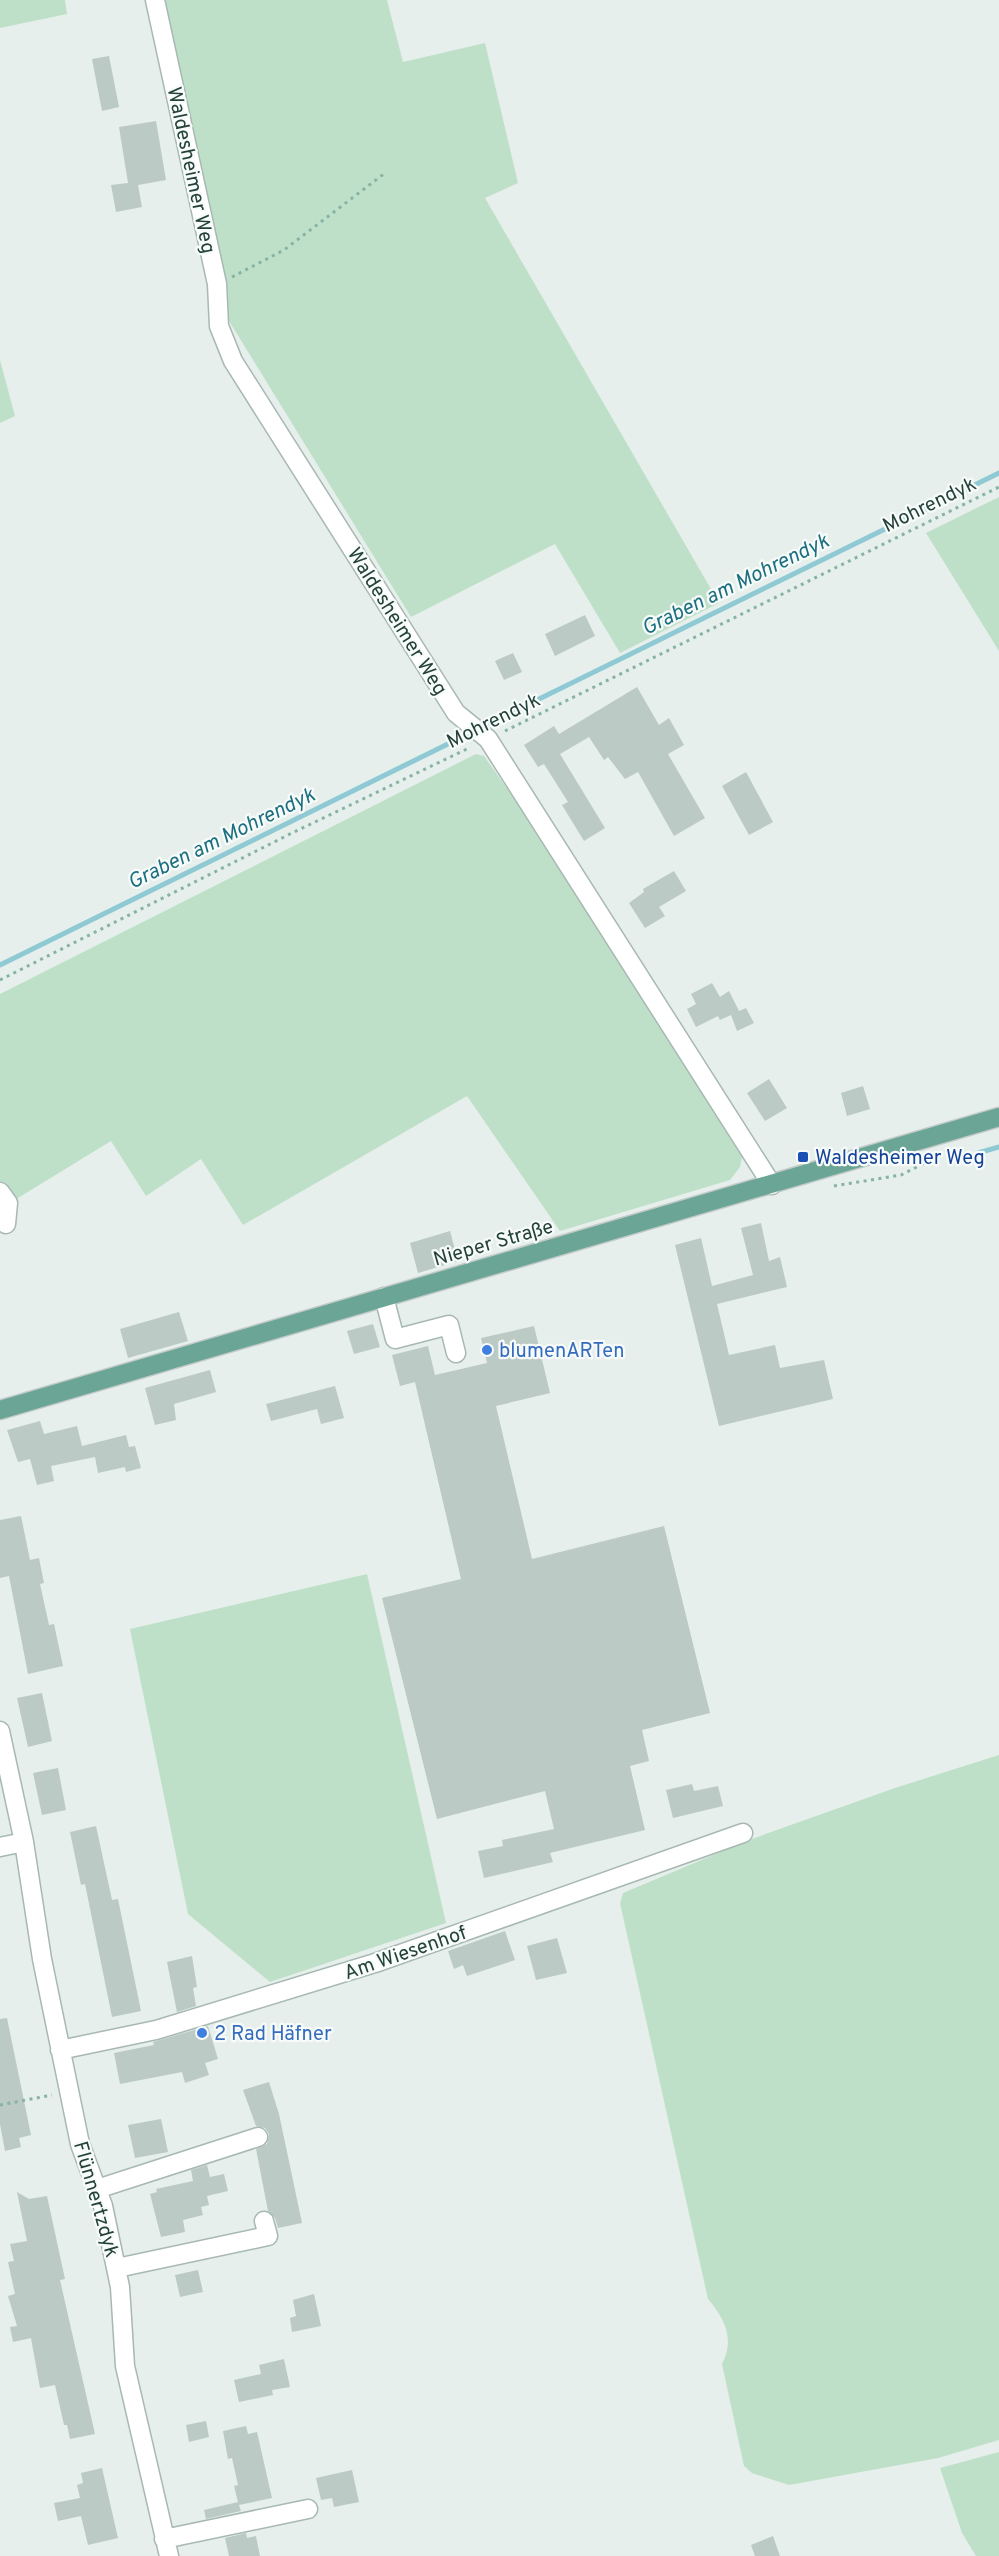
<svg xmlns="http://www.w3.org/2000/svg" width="999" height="2556" font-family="Overpass,sans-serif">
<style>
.green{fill:#bfe0c8}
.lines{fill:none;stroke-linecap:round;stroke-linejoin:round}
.stream{stroke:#8ec9d4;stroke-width:5}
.building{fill:#bbcac4}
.minor-casing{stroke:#a8b8b2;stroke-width:21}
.major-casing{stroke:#c2cac8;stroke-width:21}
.path{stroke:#86b3a5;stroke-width:3;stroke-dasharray:3 4.5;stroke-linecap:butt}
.minor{stroke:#fff;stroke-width:18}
.major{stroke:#6aa596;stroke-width:18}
.transit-dot{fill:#1a4fb4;stroke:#f7fbf9;stroke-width:2}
.shop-dot{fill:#3f7fe0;stroke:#f7fbf9;stroke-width:2}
.labels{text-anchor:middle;stroke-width:4.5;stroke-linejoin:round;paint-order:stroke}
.street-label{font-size:20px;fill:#24423a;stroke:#f7fbf9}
.transit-label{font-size:20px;fill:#164399;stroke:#f7fbf9;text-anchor:start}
.shop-label{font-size:20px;fill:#366cbe;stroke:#f7fbf9;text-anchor:start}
.water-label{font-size:21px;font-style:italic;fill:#1c6f80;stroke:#f7fbf9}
</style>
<rect width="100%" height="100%" fill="#e6efeb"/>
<path class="green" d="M0,0h65l2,14 -67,14z
M159,0h228l16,62 82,-19 33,140 -33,15 234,405 -99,50 -65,-109 -144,73 -185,-301z
M0,360l15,56 -15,7z
M999,497v154l-73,-118z
M476,754l8,2 49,69 209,332 -2,10 -10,13 -170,51 -93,-135 -224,129 -42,-66 -55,37 -35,-55 -98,60 -13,-20v-187z
M367,1574l79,349 -176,59 -82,-68 -58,-285z
M999,1755v685l-61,18 -149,27 -37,-12 -8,-7 -22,-102c13,-25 3,-45 -14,-65l-88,-396 3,-10 126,-53 146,-52z
M999,2452v104h-23l-14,-23 -22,-65z"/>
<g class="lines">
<path class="stream" d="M486,725l513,-252
M0,965l456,-225
M978,1153l21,-6"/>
</g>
<path class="building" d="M109,56l10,51 -17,4 -10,-52z
M156,121l10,59 -28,5 4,22 -26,5 -5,-27 17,-2 -9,-56z
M585,615l10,21 -40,20 -10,-22z
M513,653l9,19 -18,8 -9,-19z
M637,687l22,38 10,-7 15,27 -16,9 37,64 -31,18 -36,-64 -13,7 -17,-22 -4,3 -15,-23 -29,17 45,74 -21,13 -22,-36 6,-3 -24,-38 -6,3 -14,-22 30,-19 5,8z
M746,772l27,50 -24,13 -27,-49z
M674,871l12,20 -27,16 6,9 -20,12 -16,-25 15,-11 -1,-3z
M712,983l8,14 9,-6 10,20 7,-3 8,15 -17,8 -6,-16 -11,5 -2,-4 -22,11 -9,-18 9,-5 -5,-10z
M769,1079l18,29 -22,13 -18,-28z
M863,1086l7,23 -23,7 -6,-23z
M761,1223l8,38 11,-4 7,30 -70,17 12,51 46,-10 5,23 44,-8 9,39 -114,27 -44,-181 26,-7 11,48 41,-11 -12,-47z
M450,1231l8,30 -40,12 -8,-30z
M179,1312l9,29 -60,17 -8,-29z
M373,1324l7,23 -26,7 -7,-23z
M534,1326l16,67 -54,13 36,153 132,-33 46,187 -68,17 7,31 -19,5 15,64 -95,23 3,9 -69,16 -6,-27 25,-5 -1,-6 52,-11 -9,-38 -108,28 -55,-221 79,-19 -46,-197 -15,4 -8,-31 36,-9 7,29 52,-12 -6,-25z
M210,1370l6,22 -42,12 2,16 -21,5 -10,-37z
M335,1386l9,32 -23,6 -4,-15 -46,12 -5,-17z
M40,1421l4,13 33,-8 5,20 44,-11 3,12 6,-1 6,22 -15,4 -1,-5 -27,6 -3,-16 -44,9 3,15 -17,4 -7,-26 -12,3 -11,-32z
M21,1516l9,44 9,-2 5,25 -4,1 9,41 5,-1 9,42 -35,8 -19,-98 -9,2v-58z
M42,1693l10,48 -24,6 -11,-49z
M58,1768l8,42 -24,5 -9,-42z
M692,1784l2,7 24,-5 5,20 -50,12 -7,-28z
M96,1826l16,74 6,-1 23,112 -29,6 -27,-133 -4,1 -11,-53z
M505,1931l10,29 -48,16 -4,-11 -9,4 -6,-18z
M557,1938l10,35 -31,7 -9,-34z
M192,1956l5,31 -4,1 3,18 -19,6 -10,-50z
M7,2018l24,117 -12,3 2,9 -16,4 -5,-27v-105z
M208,2026l10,33 -13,4 4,12 -24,8 -3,-11 -62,12 -6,-31 40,-8 -1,-3z
M269,2082l10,32 23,109 -24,5 -3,-10 -7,-7 -12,-62 11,-5 2,-10 -4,-6 -9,-2 -13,-36z
M161,2119l7,33 -33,6 -7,-33z
M207,2165l3,12 14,-3 4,17 -21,5 2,9 -8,2 2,8 -20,5 2,12 -24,5 -11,-43 7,-2 -1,-3 37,-8 -2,-11z
M17,2192l12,7 18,-3 18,83 -5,1 35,154 -25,5 -3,-14h-3l-9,-40 -15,3 -9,-50 -18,4 -3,-15 7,-1 -9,-30 7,-2 -7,-32 6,-1 -4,-17 17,-3z
M198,2270l5,22 -23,5 -5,-22z
M314,2294l7,32 -29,6 -2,-14 6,-2 -3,-16z
M284,2359l6,28 -18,3 1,5 -34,7 -5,-22 27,-6 -2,-9z
M206,2421l3,16 -20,5 -3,-17z
M246,2426l2,8 9,-2 15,66 -33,7 2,6 -35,8 -2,-9 34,-8 -4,-16 4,-1 -6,-27 -4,1 -5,-28z
M102,2468l16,70 -30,7 -7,-29 -23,5 -4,-18 26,-5 -3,-13 6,-2 -2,-10z
M352,2470l7,32 -25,5 -2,-9 -11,2 -5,-22z
M246,2533l1,5 9,-2 4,20h-31l-4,-18z
M773,2536l7,20h-25l-4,-11z"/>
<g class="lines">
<g class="minor-casing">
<path id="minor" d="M155,0l62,284 2,42 14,35 223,352 32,26 284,446
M0,1192l8,11 -2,21
M384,1297l11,42 54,-14 7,28
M0,1731l24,111 18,117 38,185 23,62 17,81 5,79 44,190
M0,1847l24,-5
M60,2050l96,-20 219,-67 368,-130
M97,2189l161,-52
M117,2268l151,-32 -4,-15
M164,2539l144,-30"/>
</g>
<g class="major-casing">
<path id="major" d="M0,1410l999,-293"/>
</g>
<path class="path" d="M232,277l52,-27 101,-77
M505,731l494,-244
M0,980l288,-145 181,-87
M834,1186l67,-11 41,-21
M0,2105l52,-10"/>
<use href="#minor" class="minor"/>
<use href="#major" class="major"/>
</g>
<rect class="transit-dot" x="797" y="1151" width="12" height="12" rx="3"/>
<g class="shop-dot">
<circle cx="487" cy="1350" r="6"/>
<circle cx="202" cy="2033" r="6"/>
</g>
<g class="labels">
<g class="street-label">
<text transform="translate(192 170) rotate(78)" y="7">Waldesheimer Weg</text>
<text transform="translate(929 504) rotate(-26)" y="7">Mohrendyk</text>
<text transform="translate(398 621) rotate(58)" y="7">Waldesheimer Weg</text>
<text transform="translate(493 720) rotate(-26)" y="7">Mohrendyk</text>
<text transform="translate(493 1242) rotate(-16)" y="7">Nieper Straße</text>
<text transform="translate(405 1952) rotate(-19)" y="7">Am Wiesenhof</text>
<text transform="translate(97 2199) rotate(74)" y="7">Flünnertzdyk</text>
</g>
<g class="transit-label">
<text x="815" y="1164">Waldesheimer Weg</text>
</g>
<g class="shop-label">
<text x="499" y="1357">blumenARTen</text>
<text x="214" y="2040">2 Rad Häfner</text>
</g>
<g class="water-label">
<text transform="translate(735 584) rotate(-26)" y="7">Graben am Mohrendyk</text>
<text transform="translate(221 838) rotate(-26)" y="7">Graben am Mohrendyk</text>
</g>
</g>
</svg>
